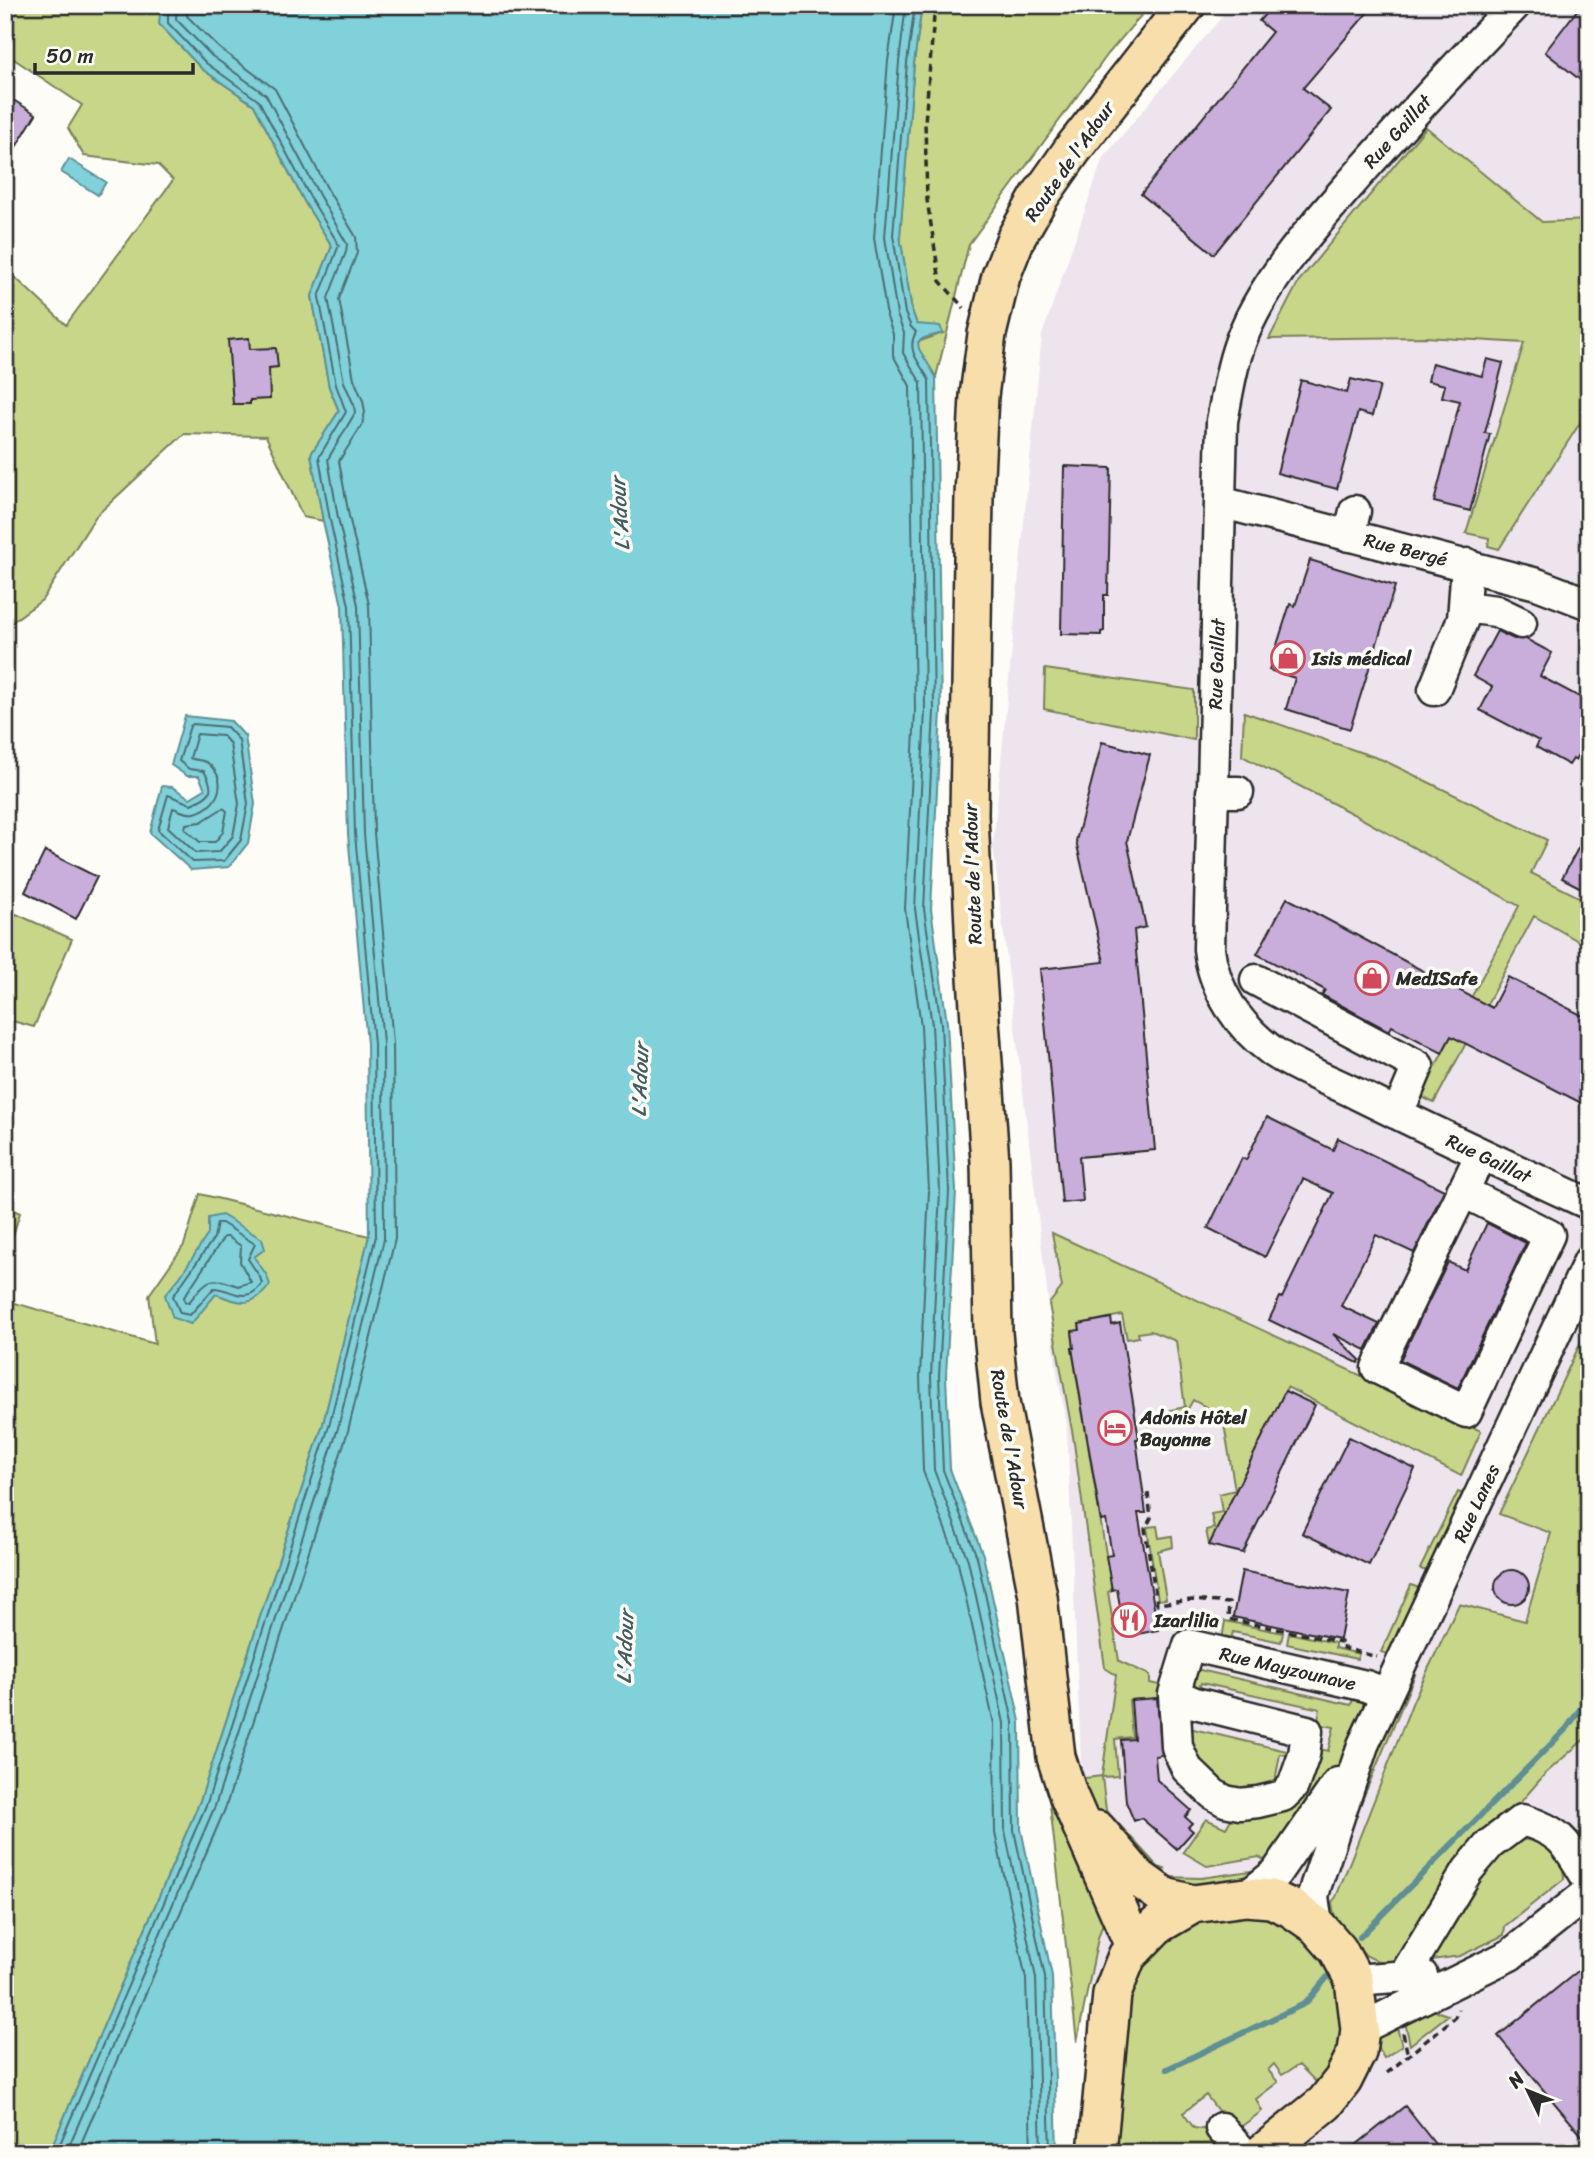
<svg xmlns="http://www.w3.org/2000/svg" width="1594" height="2158" font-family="Sriracha,sans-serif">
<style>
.built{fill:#ede4ee}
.green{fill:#c8d68a;stroke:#7a805a;stroke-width:2}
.water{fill:#80d1da;stroke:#5e8f94;stroke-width:2}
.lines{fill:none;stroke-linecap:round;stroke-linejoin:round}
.shore{stroke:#4d6d71;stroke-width:2}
.stream{stroke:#5e8f94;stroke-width:6}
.building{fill:#c9adda;stroke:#2b2b2b;stroke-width:2}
.minor-casing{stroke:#2b2b2b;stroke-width:35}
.major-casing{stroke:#2b2b2b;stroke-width:42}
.path{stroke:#2b2b2b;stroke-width:3.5;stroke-dasharray:7 5;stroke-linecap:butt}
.minor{stroke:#fdfcf7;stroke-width:30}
.major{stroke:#f8deab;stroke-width:37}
.labels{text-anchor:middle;stroke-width:7;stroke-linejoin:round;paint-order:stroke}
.street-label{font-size:19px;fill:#2b2b2b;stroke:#fdfcf7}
.poi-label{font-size:19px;font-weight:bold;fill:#2b2b2b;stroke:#fdfcf7;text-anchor:start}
.water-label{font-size:21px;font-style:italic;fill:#445d60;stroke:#fdfcf7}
</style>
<rect width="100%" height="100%" fill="#fdfcf7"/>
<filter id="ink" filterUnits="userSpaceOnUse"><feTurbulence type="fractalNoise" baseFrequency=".0143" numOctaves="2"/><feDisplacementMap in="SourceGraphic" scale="14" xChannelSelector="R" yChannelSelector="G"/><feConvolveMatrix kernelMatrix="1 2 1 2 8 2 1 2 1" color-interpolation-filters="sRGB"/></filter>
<g filter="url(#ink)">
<path class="built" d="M1232,5h357v2148h-510l13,-127 -25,-600 -10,-53 -64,-528 49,-510 61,-177z"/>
<path class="green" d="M5,5h156l-1,20 42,44 52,36 51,98 27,43 -20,50 17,91 10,24 -28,43 12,67 -20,-4 -37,-81 -82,-2 -88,82 -54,84 -37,27v-359l61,57 107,-145 -15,-15 -74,-9 -16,-28 14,-23 -77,-52z
M922,5h228l-42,49 -139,190 -33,133 -18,-28v-7l25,-9 -26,-9 -5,-13 -12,-75 14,-173z
M1426,127l116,95 47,-2v189l-90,140 -11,-3 1,-8 -23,-5 58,-190 -99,-6 -156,2 30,-58z
M1045,669l149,21v50l-150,-31z
M1244,712l139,48 164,80 -16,33 58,29v45l-55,-31 -100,187 -14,-7 99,-190 -166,-92 -111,-58z
M5,909l67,30 -38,88 -29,-8z
M200,1194l169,42 -46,188 -123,377 -151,352h-44v-853l150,44 -6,-49 35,-50z
M5,1205l15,8 -15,48z
M1052,1233l429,198 -20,45 -174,-89 -78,158 -3,-15 8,-2 -3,-14 11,-2 -3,-18 16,-4 -11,-66h-17l5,-14 -19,-10 -8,14 -13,1 -1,-5 14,-3 -9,-66 -25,-10 -13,2 1,4 -12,2 -5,-24 -43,9 1,6 -8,2 2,16 -2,1 40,241 -4,2 11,69 31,14v8l13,3 1,12 -35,2 3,37 -17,2 3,37 -16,1 4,33 52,57 7,2 -6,4 -65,-61 -18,-33 26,-3 14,-101 -11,-7 -32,-232 -24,-132 13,-17z
M1589,1325v410l-44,39 -79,91 -70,97c-32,4 -62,-30 -64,-60l4,-5 78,-198 45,-95 66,17 26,-88 -52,-19z
M1458,1492l8,3 -36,77 -10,-3z
M1157,1526l2,12 13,-2 1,11 -15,4 8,48 -8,1 -11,-73z
M1411,1585l11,4 -30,66 -11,-3z
M1225,1621l58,12 -2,9 -48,-10 -4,14 -7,-6z
M1289,1633l46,10v5l24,6 -2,5 -70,-15z
M1187,1667l164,38 3,-9 10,7 2,8 -26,55 -27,43 -41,56 -13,-8 -52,9 -24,-14 23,-33 20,9 9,-16 15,1 62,-66 16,4 6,-24 -17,-3 3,-15 -119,-26 -5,14 -16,-5z
M1409,1673l6,2 -71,168 18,-63z
M1183,1711l9,1 -3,16 106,25 -1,3 -14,-2 -5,27 11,3 -50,11 -39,-27z
M1047,1779l57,141 -6,18 -21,104z
M1522,1839c26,4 41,11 42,40l-59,47 -1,9 -44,21 -35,5c21,-33 60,-109 97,-122z
M1258,1870l7,4 -74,17 -25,-14 35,1z
M1246,1910l34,10 26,16 23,26 16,36 -4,58 -20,31 -22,-22 -17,10 -8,-11 -6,6 10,12 -22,17 6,12 -24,18 -13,-9 -19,-25 -23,18 11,15 20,3 18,22h-123l23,-178 50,-53z
M1430,2009l18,6 -38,30 -6,-28z
M1396,2024l6,22 -18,12 -8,-13c3,-13 9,-16 20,-21z"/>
<path class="water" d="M161,5h761l-8,58 -14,173 12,75 5,13 23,2 3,7 -19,5 -6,4 1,7 17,28 5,334 -10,198 16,114 9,168 -10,185 4,93 33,86 37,166 1,108 31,147 5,177h-1008l151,-352 123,-377 46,-188 -2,-192 -19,-210 -6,-228 -19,-85 -12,-67 28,-43 -10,-24 -17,-91 20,-50 -27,-43 -51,-98 -52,-36 -43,-45z
M69,159l37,23 -8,13 -37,-23z
M185,716l46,5 14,15 10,68 -7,39 -19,24 -38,3 -41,-37 12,-47 10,1 18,11 15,-9 -6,-13h-12l-16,-11z
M222,1215l40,24 3,10 -11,8 12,17 4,11c-17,23 -30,19 -54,9l-25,30 -18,-6 -8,-23 15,-18 28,-43v-16z"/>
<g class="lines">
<path class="shore" d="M896,5l-8,56 -14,177 13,79 6,17v21l17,31 5,325 -10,198 16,117 8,165 -9,185 3,95 35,92 36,161 1,109 31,146 5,174
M906,5l-7,57 -14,175 12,78 7,18 -1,20 18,30 4,328 -10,198 17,116 8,166 -9,185 3,94 34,90 36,163 1,108 31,147 5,175
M915,5l-8,58 -14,172 12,78 6,14 5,5c-11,19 5,32 13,48l5,331 -10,198 17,115 8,167 -10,185 4,94 34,87 36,165 1,108 31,147 5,176
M193,724l34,3 12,13 9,64 -7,36 -17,21 -31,1 -35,-32 10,-35 23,9c20,-8 25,-13 13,-33l-15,-2 -10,-8 11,-35z
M197,734l26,2 7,8 9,60 -6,32 -14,16 -23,1 -28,-26 5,-19c7,2 14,7 22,5 22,-6 34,-30 15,-48 -5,-6 -14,-4 -20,-7z
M223,808l4,3 -4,21 -8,10h-15l-15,-13 1,-5 15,-2z
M217,1223h5l33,21 -7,15 12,18 2,7c-16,22 -31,4 -48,4l-24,27 -10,-2 -7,-17 41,-58z
M224,1237h4l13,9 -1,16 11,20 -13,4c-29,-11 -30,-7 -49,16h-4l-1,-5z
M56,2153l151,-350 122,-377 47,-190 -2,-192 -19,-210 -6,-228 -19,-86 -11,-63 27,-45 -10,-27 -17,-88 20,-52 -28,-46 -52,-98 -53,-38 -38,-40v-18
M66,2153l149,-347 123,-378 46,-189 -1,-196 -19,-209 -6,-229 -20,-87 -10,-59 27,-46 -1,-8 -10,-23 -16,-84 18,-46 1,-8 -28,-49 -53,-100 -54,-39 -36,-37 1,-14
M77,2153l148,-344 123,-378 47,-192 -2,-196 -19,-210 -5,-228 -20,-89 -10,-55 23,-36 3,-13 -2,-11 -9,-22 -15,-80 18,-46 -1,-16 -28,-47 -53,-101 -56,-41 -32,-32v-11"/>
<path class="stream" d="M1360,1937l207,-209 22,-32
M1167,2069l139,-66 23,-28"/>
</g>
<path class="building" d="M1273,5h101l-71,83 28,22 -117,144 -73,-60 131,-162 -13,-11z
M1581,5h8v82l-44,-35z
M5,95l31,19 -31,51z
M249,338l1,11 26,-1 2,19 -9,1 1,31 -20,1v4h-17l-5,-64z
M1487,359l16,4 -18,70 5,1 -20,77 -36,-9 26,-101 -18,-4 3,-12 -17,-4 4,-18 50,13z
M1351,379l29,7 -8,30 -14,-4 -21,77 -60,-16 24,-93 46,13z
M1064,466l47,2 -3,127h-4v36l-3,1v3l-40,-1z
M1310,560l85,26 -45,143 -64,-20 9,-31 -26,-8 21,-66 5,2z
M1497,631l17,8h12l26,14 -12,23 49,26v33l-14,25 -2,-1 -4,6 -33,-18 3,-6 -59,-31 12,-23 -19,-11z
M1102,742l48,13 -23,86 19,86 -12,3 21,220 -76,7 4,44 -21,2 -22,-234 64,-7 -28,-121z
M1589,828v64l-27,-14z
M45,851l52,26 -21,42 -51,-27z
M1287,898l205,110 16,-31 81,42v88l-138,-71 -9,17 -50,-27 -3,5 -67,-36 3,-5 -68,-36z
M1267,1117l66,33 5,-12 106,52 -30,63 -38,-18 -35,71 38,18 -13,26 -33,-16 27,26 -2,3 -89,-43 11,-23 2,1 51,-105 -30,-14 -38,78 -57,-29 34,-70 4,2z
M1487,1223l39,20 -68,145 -58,-28 48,-98 17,8z
M1111,1318l1,7 8,-2 19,116h-3l10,74h-8l20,117 -20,4 -15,-11 -6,-34 -5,1 -6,-34 6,-1 -6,-35 -5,1 -29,-173h2l-2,-17 8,-1 -1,-6z
M1285,1391l30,14 -72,148 -34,-8z
M1349,1437l66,32 -46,96 -67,-32z
M1495 1587a17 17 0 1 1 34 0a17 17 0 1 1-34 0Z
M1242,1571l107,22 -9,46 -107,-22z
M1157,1698l5,57 -7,1 2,24 34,30 -6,7 7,6 -4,4 5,4 -16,18 -36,-31 -7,3 -8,-19 -5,-62 13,-1 -3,-39z
M1589,1962v182l-91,-108z
M1405,2106l37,47h-96z"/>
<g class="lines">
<g class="minor-casing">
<path id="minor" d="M1515,5c-53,55 -105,111 -156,169 -41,47 -91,101 -115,159 -12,28 -16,58 -22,88l-13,528c5,41 29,77 63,102 21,15 61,31 85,43 77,38 154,74 232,110
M1220,502l317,82 52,20
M1349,536l6,-25
M1464,607l32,4 25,12
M1434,690l29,-71 4,-55
M1212,792h26
M1256,980l162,86 -13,31 -10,16
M1462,1191l87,44 -83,177 -89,-44 104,-214
M1174,1694l21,9 112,28 -3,24 -11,31 -10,10 -25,6 -18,2 -15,-3 -12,-7 -26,-25 -10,-22 -3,-53 15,-49 177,41 20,8
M1246,1897l30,-24 62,-90
M1317,1926l-4,-30 3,-11 47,-140 226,-484
M1404,1976l64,-106 22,-26 32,-24c42,12 45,25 67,61
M1354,1980l68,-5
M1360,2029l150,-74 79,-63
M1221,2128l22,25"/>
</g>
<g class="major-casing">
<path id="major" d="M1097,1830l40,47 28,20 28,7
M1135,1948l-66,-151 -13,-40 -18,-161 -38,-194 -7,-69 -3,-171 -15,-213 -6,-134 5,-319 5,-100 8,-62 14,-58 15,-38 24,-42 33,-47 113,-144
M1097,2153l15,-159 15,-38 30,-31 36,-21 53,-7 25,2 20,9 26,18 21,24 16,30 6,49 -3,23 -14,28 -18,23 -62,50"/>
</g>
<path class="path" d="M935,5l-10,117 2,78 13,81 24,27
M1148,1493l3,25 -6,11 12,75 35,-4 37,3 -1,16 113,23 -1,5 37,10
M1403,2033l5,23
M1387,2073l68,-56 3,-8"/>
<use href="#minor" class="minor"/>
<use href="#major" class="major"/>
</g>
</g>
<defs>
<g id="shop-ring" transform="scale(1.75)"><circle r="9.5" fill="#fdfcf7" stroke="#d1495b" stroke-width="1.5"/><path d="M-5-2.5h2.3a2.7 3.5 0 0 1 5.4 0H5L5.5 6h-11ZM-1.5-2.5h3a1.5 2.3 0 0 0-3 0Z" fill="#d1495b"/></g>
<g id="hotel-ring" transform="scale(1.75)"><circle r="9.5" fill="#fdfcf7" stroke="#d1495b" stroke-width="1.5"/><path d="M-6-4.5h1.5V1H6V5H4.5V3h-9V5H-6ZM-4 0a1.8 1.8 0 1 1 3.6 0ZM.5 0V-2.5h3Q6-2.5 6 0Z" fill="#d1495b"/></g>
<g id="restaurant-ring" transform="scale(1.75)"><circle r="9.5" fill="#fdfcf7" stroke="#d1495b" stroke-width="1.5"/><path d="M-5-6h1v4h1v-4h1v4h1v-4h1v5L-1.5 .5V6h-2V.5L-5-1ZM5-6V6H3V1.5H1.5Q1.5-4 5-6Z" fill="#d1495b"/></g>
</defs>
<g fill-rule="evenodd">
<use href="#shop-ring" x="1288" y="658"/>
<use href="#shop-ring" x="1372" y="978"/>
<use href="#hotel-ring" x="1115" y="1428"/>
<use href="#restaurant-ring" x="1129" y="1620"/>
</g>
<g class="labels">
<g class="street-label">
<text transform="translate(1397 131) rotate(-48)" y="7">Rue Gaillat</text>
<text transform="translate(1069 161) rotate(-55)" y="7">Route de l'Adour</text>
<text transform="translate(1406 549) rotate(14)" y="7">Rue Bergé</text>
<text transform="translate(1216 664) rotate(-88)" y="7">Rue Gaillat</text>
<text transform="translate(972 874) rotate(-92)" y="7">Route de l'Adour</text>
<text transform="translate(1489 1158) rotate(25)" y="7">Rue Gaillat</text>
<text transform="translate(1010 1439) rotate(80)" y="7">Route de l'Adour</text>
<text transform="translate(1476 1503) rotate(-65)" y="7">Rue Lanes</text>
<text transform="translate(1288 1668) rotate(13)" y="7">Rue Mayzounave</text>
</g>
<g class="poi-label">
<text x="1312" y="665">Isis médical</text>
<text x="1396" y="985">MedISafe</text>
<text x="1140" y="1424">Adonis Hôtel<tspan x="1140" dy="22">Bayonne</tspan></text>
<text x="1154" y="1627">Izarlilia</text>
</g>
<g class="water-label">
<text transform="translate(620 514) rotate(-94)" y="7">L'Adour</text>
<text transform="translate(640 1080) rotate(-88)" y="7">L'Adour</text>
<text transform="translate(625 1647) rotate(-88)" y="7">L'Adour</text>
</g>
</g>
<rect width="1594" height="2158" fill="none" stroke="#fdfcf7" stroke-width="28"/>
<rect x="14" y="14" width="1566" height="2130" fill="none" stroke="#2b2b2b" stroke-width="2.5" filter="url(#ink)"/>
<g transform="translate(1528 2091) rotate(313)" stroke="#fdfcf7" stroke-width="5" paint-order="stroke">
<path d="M0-5L12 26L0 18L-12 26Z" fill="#2b2b2b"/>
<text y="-10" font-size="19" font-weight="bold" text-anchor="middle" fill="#2b2b2b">N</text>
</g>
<path d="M35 63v10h158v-10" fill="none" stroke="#2b2b2b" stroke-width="3.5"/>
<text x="46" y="63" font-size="21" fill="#2b2b2b" stroke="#fdfcf7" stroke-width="5" paint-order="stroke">50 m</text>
</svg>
